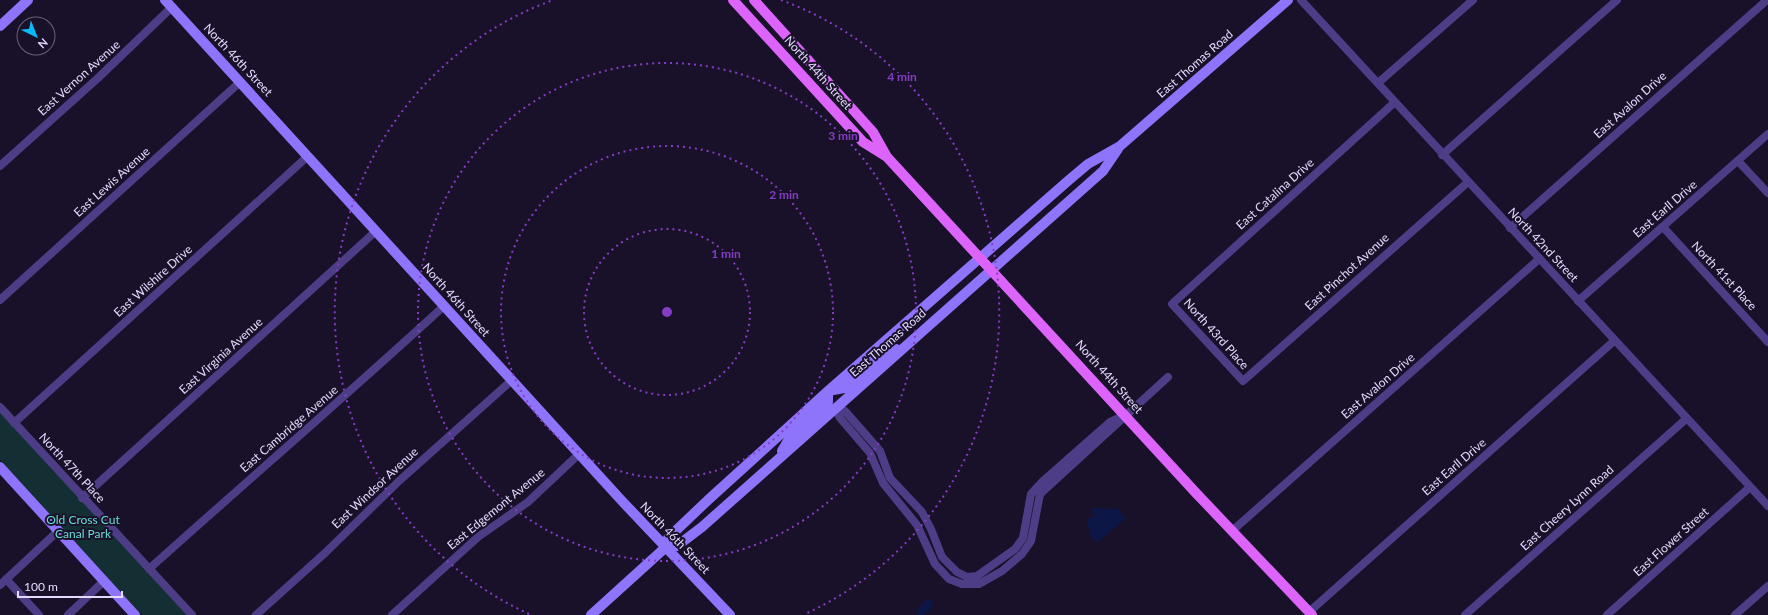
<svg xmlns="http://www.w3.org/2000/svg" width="1768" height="615" font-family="Lato,sans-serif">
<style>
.green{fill:#142f33}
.water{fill:#0c1747}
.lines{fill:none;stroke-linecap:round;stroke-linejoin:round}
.street{stroke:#4d3d87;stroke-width:8}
.secondary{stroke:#8e73fb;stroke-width:10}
.primary{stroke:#dd64fb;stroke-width:10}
.ring{fill:none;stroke:#863dc5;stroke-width:2;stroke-dasharray:2 4}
.labels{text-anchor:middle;stroke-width:4;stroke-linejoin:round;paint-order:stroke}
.street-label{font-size:12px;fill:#e4dafe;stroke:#191129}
.park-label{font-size:12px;fill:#66ded4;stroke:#191129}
.centre{fill:#863dc5;stroke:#191129;stroke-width:2}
.ring-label{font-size:12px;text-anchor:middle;font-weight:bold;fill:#863dc5;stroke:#191129;stroke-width:4;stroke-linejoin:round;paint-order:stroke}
</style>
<rect width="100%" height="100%" fill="#191129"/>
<path class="green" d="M0,412l187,203h-45l-142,-155z"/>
<path class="water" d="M1093,508l25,1 8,9 -29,25 -7,-8 1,-5 -4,-2 1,-9 5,-2v-6l-3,-1z
M926,600h5l2,7 -9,8h-6l-1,-5z"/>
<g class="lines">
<path class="street" d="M1301,0l467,506
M1378,83l95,-83
M1395,102l-223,202 71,77 225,-199
M1442,155l175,-155
M1738,161l30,32
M0,166l98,-88 74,-71
M1663,227l105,115
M1510,228l257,-228
M0,300l240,-218
M1578,301l190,-167
M0,407l192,208
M835,407l5,11 30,35 13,30 34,42 18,39 14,15 13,5h17l23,-13 20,-17 9,-13 9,-47 128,-117
M835,407l10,4 35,40 10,27 32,34 9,17 11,28 15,15 10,5 10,-1 38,-27 8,-11 8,-44 12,-13 67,-59 11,-5
M14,423l294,-267
M82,498l294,-267
M1232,531l307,-272
M149,569c98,-88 198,-174 295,-263
M6,579l33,36
M0,585l58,-54
M1309,612l305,-271
M68,615l36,-34
M256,615l69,-62 74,-72 113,-101
M392,615l86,-78 50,-35 51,-48
M1465,615l221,-196
M1607,615l143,-128
M1735,615l33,-29"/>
<path class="secondary" d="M165,0l457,501 108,114
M0,26l28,-26
M828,391l16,-3 38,-33 14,-6
M782,451l7,-12 36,-33 3,-4v-11
M0,467l135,148
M666,547l11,-1 25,-19 401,-356 15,-22
M591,615l75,-68 2,-9 40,-38 120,-109 241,-211 19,-16 32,-18 168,-146"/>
<path class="primary" d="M733,0l130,142 24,15 309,336 116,122
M754,0l119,132 14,25"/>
</g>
<g class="ring">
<circle cx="667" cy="312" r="83"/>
<circle cx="667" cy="312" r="166"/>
<circle cx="667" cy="312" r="249"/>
<path d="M529 614A332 332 0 0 1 553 0M781 0A332 332 0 0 1 805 614"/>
</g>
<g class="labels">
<g class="street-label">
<text transform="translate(238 60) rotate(47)" y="4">North 46th Street</text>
<text transform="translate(1195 64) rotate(-41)" y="4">East Thomas Road</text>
<text transform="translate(818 73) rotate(48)" y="4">North 44th Street</text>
<text transform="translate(79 78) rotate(-42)" y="4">East Vernon Avenue</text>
<text transform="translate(1630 105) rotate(-42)" y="4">East Avalon Drive</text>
<text transform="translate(112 182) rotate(-42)" y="4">East Lewis Avenue</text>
<text transform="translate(1275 194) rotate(-42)" y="4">East Catalina Drive</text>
<text transform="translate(1665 209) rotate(-41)" y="4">East Earll Drive</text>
<text transform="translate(1543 245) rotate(47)" y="4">North 42nd Street</text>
<text transform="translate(1347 272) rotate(-42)" y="4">East Pinchot Avenue</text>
<text transform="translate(1724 276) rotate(47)" y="4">North 41st Place</text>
<text transform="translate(153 281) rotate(-42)" y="4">East Wilshire Drive</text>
<text transform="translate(456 300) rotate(48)" y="4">North 46th Street</text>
<text transform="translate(1216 334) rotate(48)" y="4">North 43rd Place</text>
<text transform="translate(888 343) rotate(-41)" y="4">East Thomas Road</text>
<text transform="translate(221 356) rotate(-42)" y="4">East Virginia Avenue</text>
<text transform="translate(1109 377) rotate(48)" y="4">North 44th Street</text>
<text transform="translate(1378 386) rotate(-41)" y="4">East Avalon Drive</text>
<text transform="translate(289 429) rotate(-41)" y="4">East Cambridge Avenue</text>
<text transform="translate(1454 467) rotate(-41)" y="4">East Earll Drive</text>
<text transform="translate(72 468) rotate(47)" y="4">North 47th Place</text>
<text transform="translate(375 488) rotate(-43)" y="4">East Windsor Avenue</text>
<text transform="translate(1567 508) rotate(-42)" y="4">East Cheery Lynn Road</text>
<text transform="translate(496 509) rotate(-39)" y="4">East Edgemont Avenue</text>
<text transform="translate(675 538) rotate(46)" y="4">North 46th Street</text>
<text transform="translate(1671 542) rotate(-42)" y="4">East Flower Street</text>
</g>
<g class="park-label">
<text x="83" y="524">Old Cross Cut<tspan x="83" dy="14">Canal Park</tspan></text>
</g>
</g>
<circle cx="667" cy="312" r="6" class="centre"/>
<g class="ring-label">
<text x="902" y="81">4 min</text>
<text x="843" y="140">3 min</text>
<text x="784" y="199">2 min</text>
<text x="726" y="258">1 min</text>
</g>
<g transform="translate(36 36) rotate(137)"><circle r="19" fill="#191129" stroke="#6a617e"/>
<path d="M0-3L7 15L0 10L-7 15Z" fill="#0bb8f9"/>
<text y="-6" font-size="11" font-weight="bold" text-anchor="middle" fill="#e4dafe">N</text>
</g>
<path d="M18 591v6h104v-6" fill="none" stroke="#e4dafe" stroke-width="2"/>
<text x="24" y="591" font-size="12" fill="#e4dafe" stroke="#191129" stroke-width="3" paint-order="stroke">100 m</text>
</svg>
